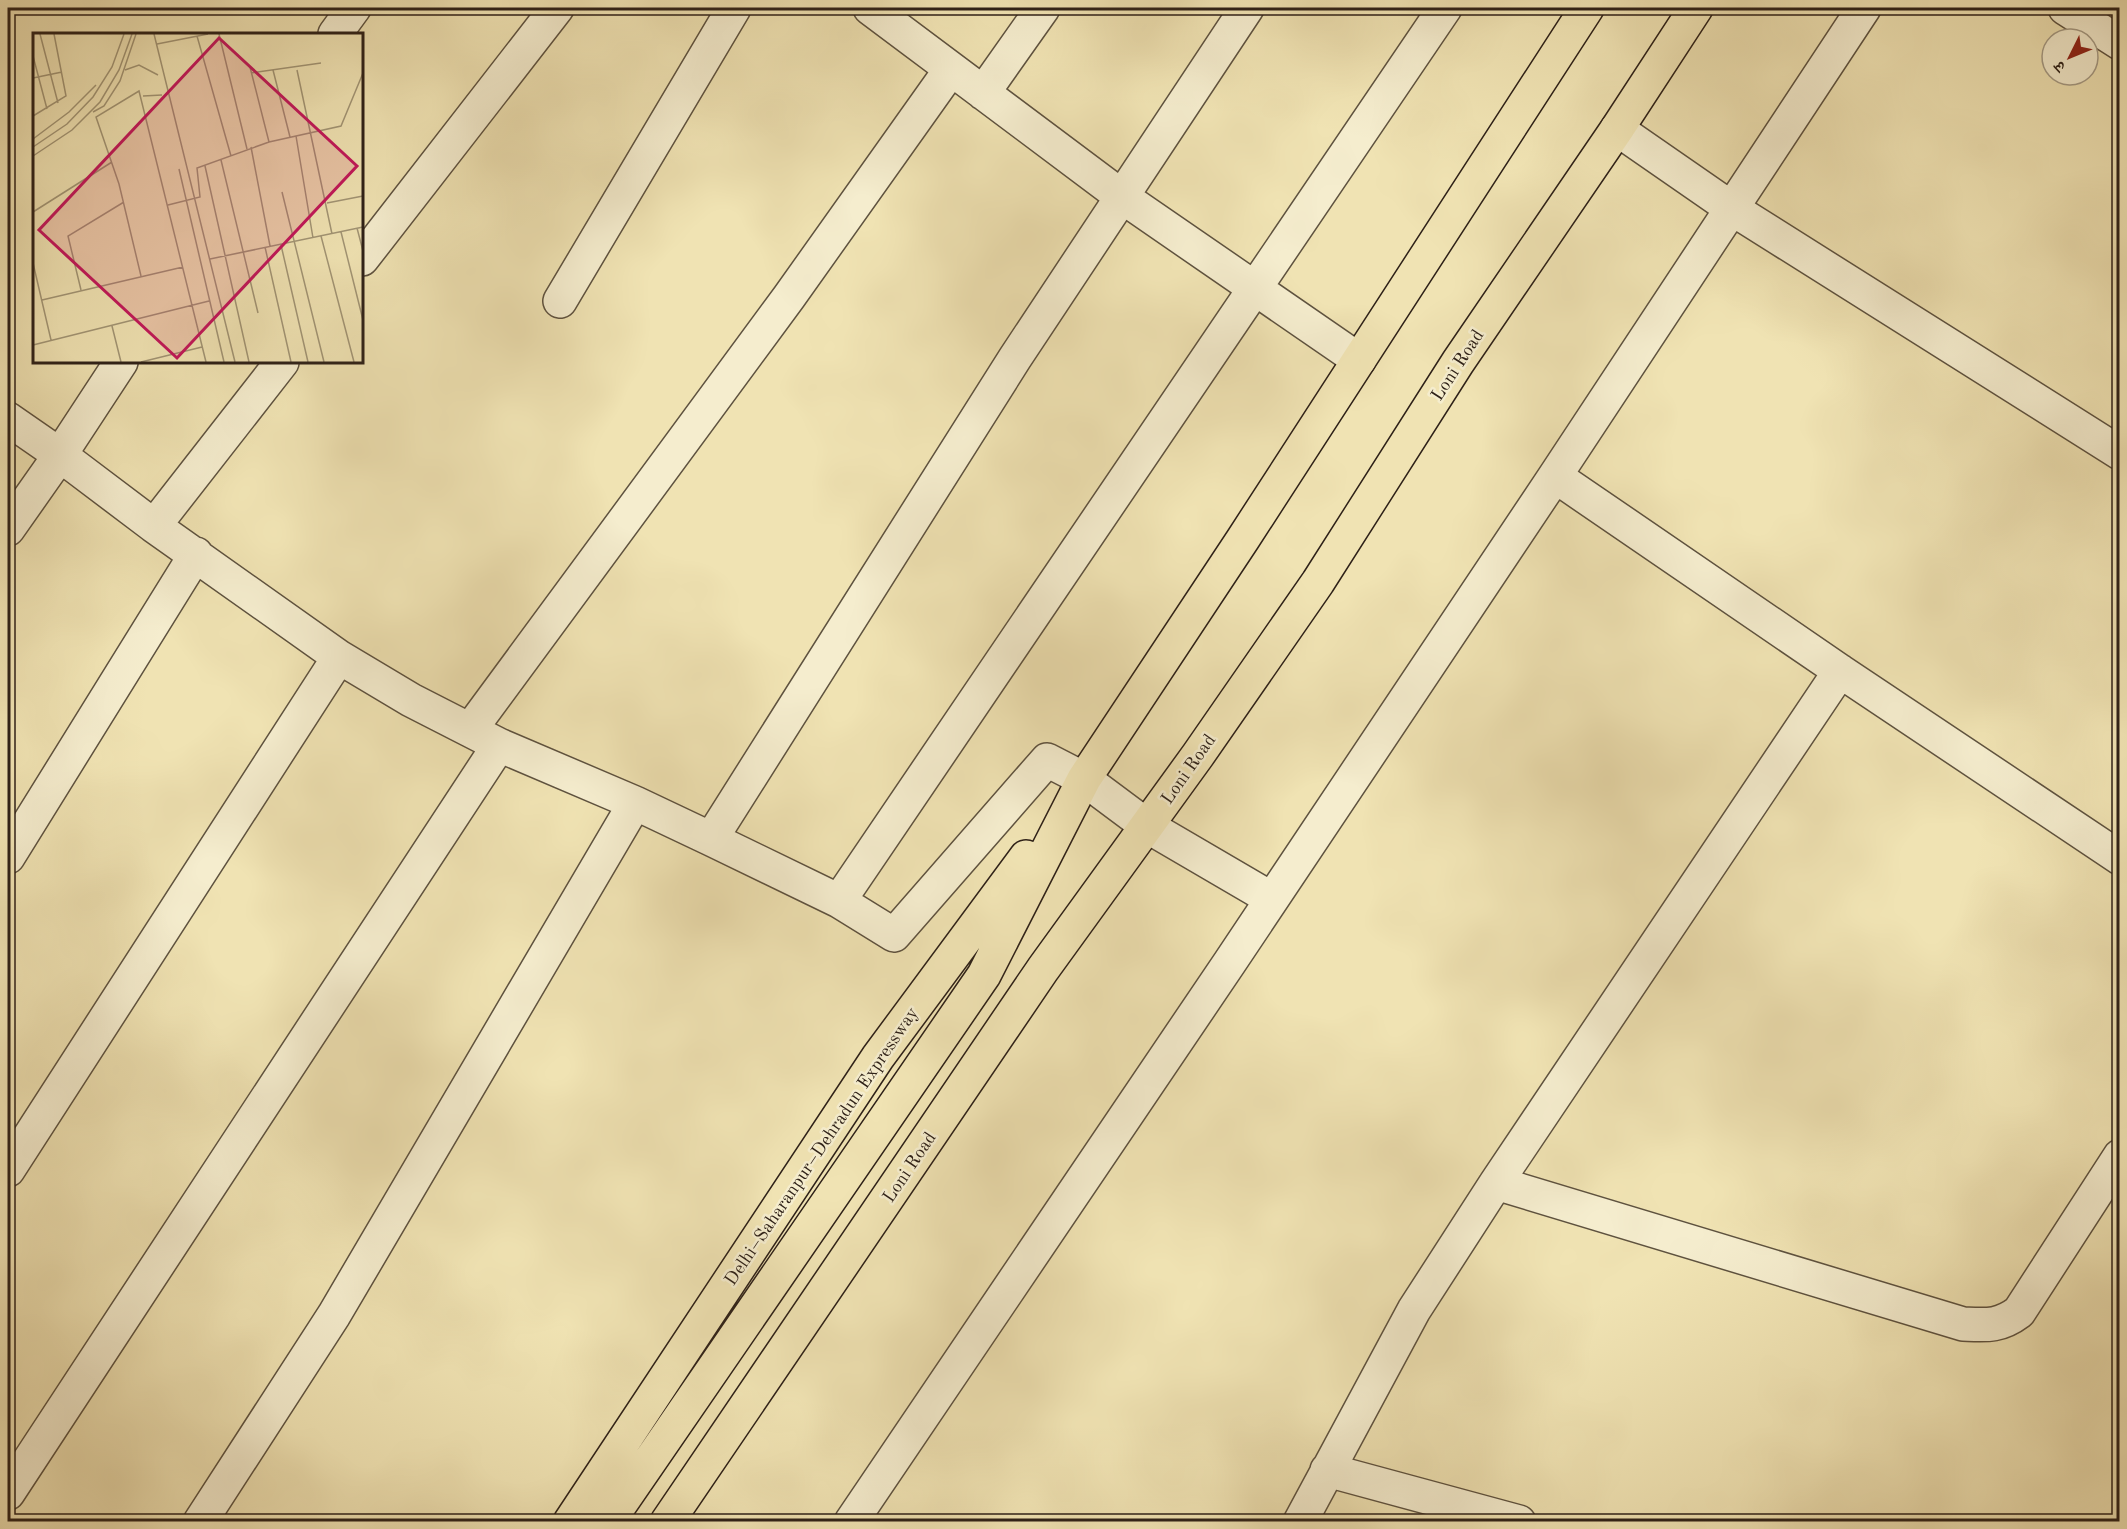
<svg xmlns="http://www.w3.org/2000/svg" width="2127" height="1529" font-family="'Old Standard TT','Noto Serif Devanagari',serif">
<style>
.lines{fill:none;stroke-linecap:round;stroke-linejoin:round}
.street-casing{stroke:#5e523f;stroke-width:36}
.highway-casing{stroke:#2e2118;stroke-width:36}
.street{stroke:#f5edce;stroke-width:33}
.highway{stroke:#f0e3b3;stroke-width:33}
.labels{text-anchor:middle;stroke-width:5;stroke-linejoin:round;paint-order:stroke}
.street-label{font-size:18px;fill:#2e2118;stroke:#f5edce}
.inset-road{fill:none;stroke:#a29575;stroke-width:1.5}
.view{fill:#c2185b;fill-opacity:0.15;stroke:#c2185b;stroke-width:3}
.inset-edge{fill:none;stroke:#2e2118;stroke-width:3}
</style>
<rect width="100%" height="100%" fill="#f0e3b3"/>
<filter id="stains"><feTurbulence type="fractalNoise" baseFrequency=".00333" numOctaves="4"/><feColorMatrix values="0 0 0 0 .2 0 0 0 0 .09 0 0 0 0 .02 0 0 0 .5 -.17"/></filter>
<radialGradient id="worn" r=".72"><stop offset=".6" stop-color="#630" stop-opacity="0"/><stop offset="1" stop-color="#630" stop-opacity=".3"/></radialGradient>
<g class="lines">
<g class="street-casing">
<path id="street" d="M870,8l251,188 238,164
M2065,8l55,35
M335,34l19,-26
M983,93l60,-85
M1617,129l114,79 389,245
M362,259l195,-251
M560,301l174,-293
M8,419l52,36 94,71 185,131 72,43 88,45 136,58 76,36 128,62 55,34 153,-175 37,19 63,47 125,73
M1555,476l285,195 280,187
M154,526l128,-164
M8,529l52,-74 61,-93
M470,730l319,-433 162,-228
M711,839l304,-481 232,-350
M8,857l188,-303
M839,901l606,-893
M8,1170l331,-513
M1496,1183l467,141c23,1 36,3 56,-12l101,-156
M1327,1470l192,52
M8,1493l491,-748
M200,1522l134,-207 301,-512
M851,1522l379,-560 325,-486 309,-468
M1300,1522l114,-212 82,-127 344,-512"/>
</g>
<g class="highway-casing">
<path id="highway" d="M570,1522l308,-465 148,-200
M608,1522l376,-547 100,-196 159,-240 344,-531
M667,1522l376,-553 155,-214 120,-173 140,-220 159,-233 79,-121"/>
</g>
<use href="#street" class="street"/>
<use href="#highway" class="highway"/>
</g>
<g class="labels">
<g class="street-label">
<text transform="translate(1457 365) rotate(-57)" y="6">Loni Road</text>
<text transform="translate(1188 769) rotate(-55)" y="6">Loni Road</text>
<text transform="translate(821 1146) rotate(-56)" y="6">Delhi–Saharanpur–Dehradun Expressway</text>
<text transform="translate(909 1167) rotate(-56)" y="6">Loni Road</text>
</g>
</g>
<g transform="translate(33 33)">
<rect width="330" height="330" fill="#f0e3b3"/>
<path class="inset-road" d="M7,1l18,69M121,1l81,328M186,1l28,115M164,3l34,120M124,11l51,-10M0,23l14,53M217,34l19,75M92,37l14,-5 19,10M240,37l17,67M264,37l35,164M218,40l70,-10M0,45l29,-6M110,63l19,-1M60,79l11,-6 16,-25 16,-47M0,83l33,-20 -12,-62M263,103l17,102M0,106l36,-27 27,-27M0,114l34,-23 26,-27 19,-30 12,-33M218,114l19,99M0,123l39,-26 28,-28 19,-32 13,-36M188,127l37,153M172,133l44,196M146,136l45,193M249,159l42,170M294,170l36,-7M135,172l32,-8 -3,-29 72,-26 72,-16 22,-53M0,179l79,-50M324,195l6,23M308,199l22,88M288,203l33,126M248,212l27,117M232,214l26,115M177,226l153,-32M0,230l18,77M108,243l-22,-92 -23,-67 43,-26 67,271M48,257l-13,-54 56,-34M9,267l141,-33M79,293l9,36M0,312l176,-44M108,329l61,-15"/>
<path class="view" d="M186,5l138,128 -180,192 -138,-128z"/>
<rect width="330" height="330" class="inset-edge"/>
</g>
<rect width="2127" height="1529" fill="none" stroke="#f0e3b3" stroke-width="30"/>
<rect x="9" y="9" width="2109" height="1511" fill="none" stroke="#2e2118" stroke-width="3"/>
<rect x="15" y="15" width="2097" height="1499" fill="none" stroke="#2e2118" stroke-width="1.5"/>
<g transform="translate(2070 57) rotate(227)"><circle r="28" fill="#f5edce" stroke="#a59b85" stroke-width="1.5"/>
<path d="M0-4.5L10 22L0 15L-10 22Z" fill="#8f2418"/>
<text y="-9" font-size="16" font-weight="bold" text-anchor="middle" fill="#2e2118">उ</text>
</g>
<rect width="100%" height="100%" filter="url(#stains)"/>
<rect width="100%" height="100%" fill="url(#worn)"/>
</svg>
